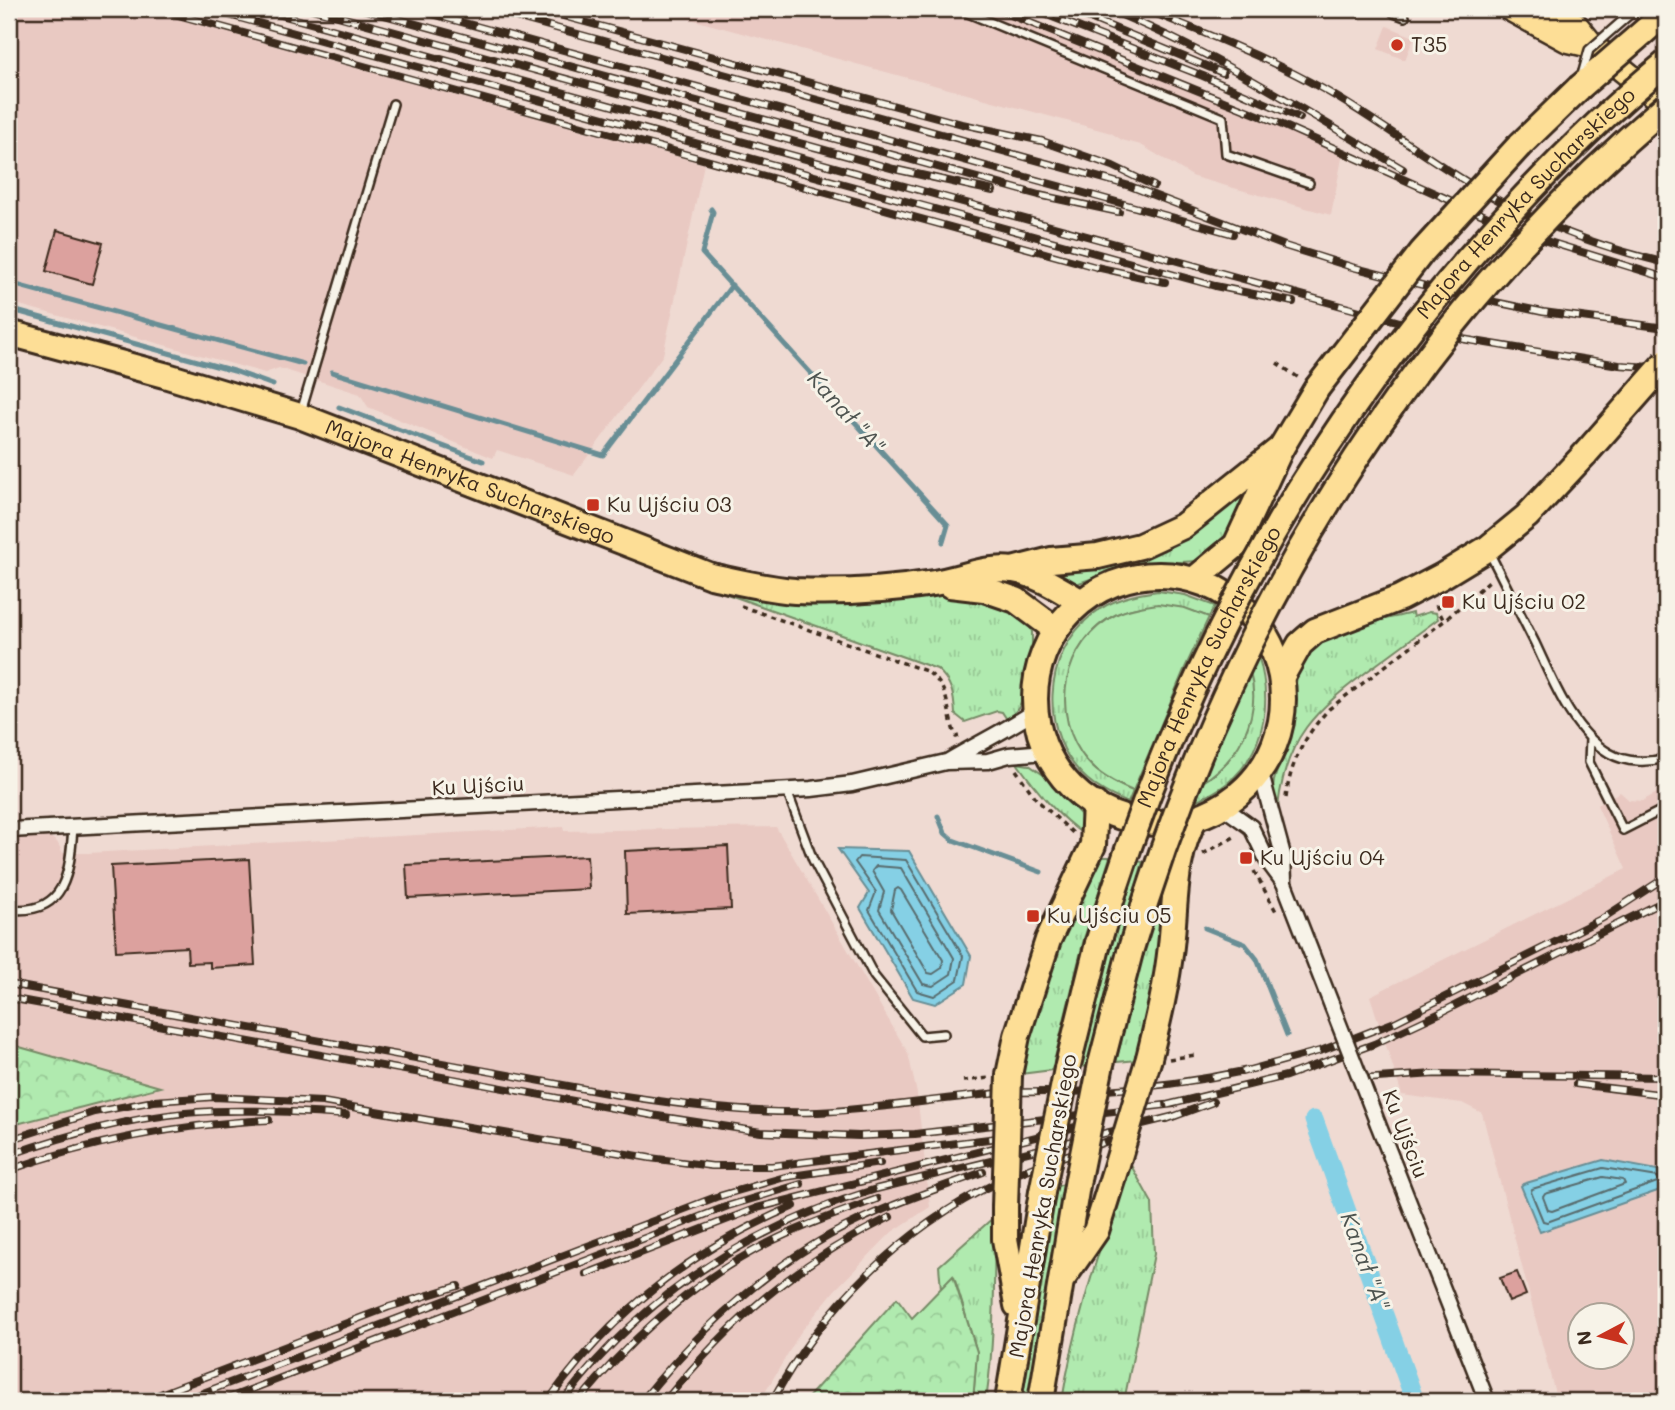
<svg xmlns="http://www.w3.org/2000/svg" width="1675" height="1410" font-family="Mali,sans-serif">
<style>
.built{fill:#e9c9c2;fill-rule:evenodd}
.grass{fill:url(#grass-tufts);stroke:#768a66;stroke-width:2}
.forest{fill:url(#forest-crowns);stroke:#768a66;stroke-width:2}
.garden{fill:#b0eaaf;stroke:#768a66;stroke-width:2}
.water{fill:#85d0e5;stroke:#678e95;stroke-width:2}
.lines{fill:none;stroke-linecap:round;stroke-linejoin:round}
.shore{stroke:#596c6e;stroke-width:2}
.stream{stroke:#678e95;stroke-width:5}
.canal{stroke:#85d0e5;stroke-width:19}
.building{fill:#dca19e;stroke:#3b2a1e;stroke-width:2}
.service-casing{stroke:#3b2a1e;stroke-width:12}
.minor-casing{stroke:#3b2a1e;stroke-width:19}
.primary-casing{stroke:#3b2a1e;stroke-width:28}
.trunk-casing{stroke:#3b2a1e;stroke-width:30}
.path{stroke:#3b2a1e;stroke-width:3.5;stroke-dasharray:5 5;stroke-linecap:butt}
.service{stroke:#f7f3e8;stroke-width:7}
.minor{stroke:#f7f3e8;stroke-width:14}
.primary{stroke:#fdde96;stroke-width:23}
.trunk{stroke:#fdde96;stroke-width:24}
.rail-casing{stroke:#3b2a1e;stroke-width:8}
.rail{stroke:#f7f3e8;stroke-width:5;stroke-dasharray:16;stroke-linecap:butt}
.service-bridge-casing{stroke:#3b2a1e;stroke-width:12;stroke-linecap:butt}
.minor-bridge-casing{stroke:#3b2a1e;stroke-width:19;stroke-linecap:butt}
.trunk-bridge-casing{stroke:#3b2a1e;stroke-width:30;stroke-linecap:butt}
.service-bridge{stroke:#f7f3e8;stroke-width:7}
.minor-bridge{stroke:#f7f3e8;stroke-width:14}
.trunk-bridge{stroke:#fdde96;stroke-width:24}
.poi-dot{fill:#c8321e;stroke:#f7f3e8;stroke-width:2.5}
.labels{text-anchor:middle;stroke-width:6;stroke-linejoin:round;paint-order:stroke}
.poi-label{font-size:21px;fill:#3b2a1e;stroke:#f7f3e8;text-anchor:start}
.street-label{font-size:21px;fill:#3b2a1e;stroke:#f7f3e8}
.water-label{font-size:23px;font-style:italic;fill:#4e5450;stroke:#f7f3e8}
</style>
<defs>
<pattern id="grass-tufts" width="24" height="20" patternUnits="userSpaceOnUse" patternTransform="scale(1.75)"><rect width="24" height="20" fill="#b0eaaf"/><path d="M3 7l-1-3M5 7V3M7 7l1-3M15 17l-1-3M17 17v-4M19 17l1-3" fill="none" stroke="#98c996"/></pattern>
<pattern id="forest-crowns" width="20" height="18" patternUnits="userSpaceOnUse" patternTransform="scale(1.75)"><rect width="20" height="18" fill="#b0eaaf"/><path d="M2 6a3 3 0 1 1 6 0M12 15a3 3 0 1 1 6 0" fill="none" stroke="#98c996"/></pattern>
</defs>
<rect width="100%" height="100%" fill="#efdad2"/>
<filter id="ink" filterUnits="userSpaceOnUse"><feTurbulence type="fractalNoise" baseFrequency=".0143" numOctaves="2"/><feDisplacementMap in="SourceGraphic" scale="14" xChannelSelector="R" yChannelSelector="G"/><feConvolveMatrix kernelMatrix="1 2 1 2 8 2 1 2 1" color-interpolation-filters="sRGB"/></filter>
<g filter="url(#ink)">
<path class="built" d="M9,9h132l563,155 -41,191 -89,120 -77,-25 -4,8 -125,-51 -8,-13 -81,-26 -14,5 -256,-71z
M653,9h335l355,144 -12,62 -137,-38 -53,-32 -19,-5 -11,-7z
M1387,26l27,11 -9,23 -27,-11z
M1666,788v613h-109l-75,-288 -20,-10 -60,-8 -32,-99 256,-127 -29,-64 23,-13 9,8 13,1zM1580,1316h42v42h-42z
M563,827l1,4 212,-4 132,226 9,41 13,113 -38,25 -57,58 -35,43 -40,68h-751v-563l41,-1 7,5 6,11h25z"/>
<path class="grass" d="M1253,479l-25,60 -30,22 -68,4 -51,18 -8,1 -25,-11 50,-5z
M713,589l264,5 50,25 5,13v13l-10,54 -3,8 -11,14 -6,-9 -5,-1 -32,11 -10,-8c-1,-19 -3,-32 -18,-45z
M1158,591l27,4 30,11 -6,11c-55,-23 -115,-12 -137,49 -8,23 -9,40 -1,63 5,12 8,23 17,33 12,14 28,22 45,29l-5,12c-15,-7 -29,-13 -41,-24 -49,-44 -45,-125 6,-165 19,-15 42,-20 65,-23z
M1429,612l7,1 2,6c-23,17 -46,34 -69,51 -54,41 -83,66 -91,137l-3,1c-7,-36 7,-39 16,-71 7,-21 1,-44 7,-64 13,-45 76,-50 114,-60l1,4z
M1258,655c19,60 0,124 -64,146l7,-18 13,-8 14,-14 22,-89z
M1017,763l12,2 16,11 35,38 6,22c-29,-20 -49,-45 -69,-73z
M1098,857h12l-26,82 -32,131 -32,4 28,-111z
M1136,861l7,1 -26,86 -30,118 -6,1 29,-121z
M1169,870l-12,104 -20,86 -21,2 26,-107z
M1128,1160l24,43 2,51 -30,147h-62c13,-82 41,-161 66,-241z
M1066,1183l-37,218h-10l36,-214z
M995,1216c-1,62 0,124 -9,185h-13l4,-49 -23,-75 -13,12 -2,-23z"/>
<path class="forest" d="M9,1044l151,43 -151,39z
M953,1276l24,76 -4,49h-168l92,-103 15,20z"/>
<path class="garden" d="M1158,604l27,4 24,9 -25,53 -51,121c-17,-7 -33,-15 -45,-29 -40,-46 -26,-121 29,-148 13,-6 27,-8 41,-10z
M1250,672c12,44 -11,88 -49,111z"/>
<path class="water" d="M838,849l71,2 62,105 -5,28 -31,20 -22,-6 -53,-90 9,-15z
M1603,1160l60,11 3,17 -126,44 -19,-46 2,-2z"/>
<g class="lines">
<path class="shore" d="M859,857l47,3 57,96 -5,24 -24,16 -17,-5 -48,-81 7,-18 -21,-30z
M876,866l25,2 53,90 -3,16 -18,12 -10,-2 -44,-74 5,-18 -12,-21z
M898,888l3,2 42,70 -1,8 -9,6 -5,-1 -37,-63 4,-20z
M1603,1168l55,9 2,4 -113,41 -4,-1 -12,-29 1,-3z
M1603,1177l20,3 2,4 -73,27 -4,-1 -5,-13 2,-3z"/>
<path class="stream" d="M711,209l2,3 -11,41 246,272 -5,17
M9,283l294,81
M9,309l225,62 39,14
M332,372l271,83 129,-170
M339,407l144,54
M938,816l7,17 8,7 88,32
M1205,928l40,16 12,15 30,76"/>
<path class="canal" d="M1314,1120l101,281"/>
</g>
<path class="building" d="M57,230l46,13 -11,41 -46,-13z
M728,846l3,63 -104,5 -2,-63z
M587,856l2,33 -181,9 -2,-33z
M249,859l6,106 -45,3v-6l-22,1 -1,-16 -71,4 -5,-85z
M1517,1272l9,23 -17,7 -9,-24z"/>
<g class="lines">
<g class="service-casing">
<path id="service" d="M958,9l265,109 3,36 83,29
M1396,9l-2,4 11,4
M301,412l92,-308
M1489,552c15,30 31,61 46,91 18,38 36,87 74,110 17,10 39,10 57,5
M1590,738l-1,24 34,68 43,-22
M787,791l26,69 61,116 48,60 22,-2
M9,909c57,7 61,-37 64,-82"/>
</g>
<g class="minor-casing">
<path id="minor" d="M947,762c30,-18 60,-32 88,-51
M1261,774l22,81 1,26
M1223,807l28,20 16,33 17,23 48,123
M9,830l802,-41 41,-5 94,-22 42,-1 21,-6 37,-3
M1378,1124l109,277"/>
</g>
<g class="primary-casing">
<path id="primary" d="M1510,9l57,31 26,6
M1550,9l25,15 18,22 73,59"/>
</g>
<g class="trunk-casing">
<g id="trunk">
<path d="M1559,9v5"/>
<path d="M1519,146l60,-58"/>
<path id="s1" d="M9,333l155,42 136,41 411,160c28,6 56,13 84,15 46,2 93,-1 139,-8 26,-4 52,-17 79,-13 24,4 46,19 67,31"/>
<path d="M1012,570l39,-10 47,-4 42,-10 43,-20 98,-78"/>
<circle cx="1159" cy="699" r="124"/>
<path d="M1195,579l41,-34 45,-97 36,-60"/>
<path d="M950,585l34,4 32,11 39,29"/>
<path d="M1282,676l18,-32 15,-13 85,-33 42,-22 46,-28 39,-32 59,-63"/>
<path d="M1149,1058c9,-37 18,-74 22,-112 5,-43 2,-90 24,-128"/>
<path d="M1101,1064l29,-112"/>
<path d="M1067,1069l31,-126"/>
<path d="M1009,1075l8,-39 31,-96 45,-95 2,-41"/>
<path d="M1005,1207v32l12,66"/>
<path d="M1064,1277l32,-46 21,-67"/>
<path d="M1008,1401l34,-209"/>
<path d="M1041,1401l37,-222"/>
</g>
</g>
<path class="path" d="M1277,363l22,15
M1436,605l8,16
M741,606l185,65c26,17 19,39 30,66l3,-1
M1016,770l20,29 38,35
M1286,798c4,-35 19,-63 43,-89l115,-88 45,-40
M1203,854l33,-18
M1254,871l23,42
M1169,1059l26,-4
M963,1081l26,-3"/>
<use href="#service" class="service"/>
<use href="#minor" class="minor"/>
<use href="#primary" class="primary"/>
<use href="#trunk" class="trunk"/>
<g class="rail-casing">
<path id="rail" d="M156,9l940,258 69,15
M207,9l1008,277 78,16
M259,9l1203,330 157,26 47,3
M312,9l582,160 99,22
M362,9l677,186 80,17
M414,9l819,225
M487,9l643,177 155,60 67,21 109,28 82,17 123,16
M537,9l425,115 80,17 71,25 41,20
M996,9l282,114 252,113 136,42
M1032,9l171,67 97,42
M1068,9l155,64
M1107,9c105,42 199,103 296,160
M1144,9c61,24 122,48 179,80 60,34 114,78 175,111 52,29 110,49 168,63
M9,984l609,111c66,10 132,19 200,17 62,-3 122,-14 184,-19 30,-2 60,0 90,-2 53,-3 106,-10 157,-21
M9,998l642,117 110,17 98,4 56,-2 259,-30
M1242,1072l81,-22 72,-28 208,-104 63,-41
M1363,1079l71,-5 232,3
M1576,1084l90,11
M1167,1105l119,-29 88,-32 66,-31 226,-113
M1167,1119l46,-17
M9,1140l86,-28 59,-11 59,-4 110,5 327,56 62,8h60l225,-28
M9,1155c57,-20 116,-36 176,-42 54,-5 107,-1 161,2
M9,1170c83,-29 171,-46 260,-50
M586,1274l171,-66 342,-87
M142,1401l247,-94 69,-21
M182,1401l534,-204 69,-20 95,-14
M221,1401l507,-195 73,-22
M548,1401c63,-88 146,-153 246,-195
M563,1401c80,-106 186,-173 313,-212l299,-73
M579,1401c54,-65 117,-122 193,-160 34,-17 70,-29 105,-42
M642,1401c53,-66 113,-124 188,-166 48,-27 102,-44 153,-63
M665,1401c67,-82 130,-137 225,-184
M772,1401c51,-94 129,-172 226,-219 36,-17 74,-28 110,-41"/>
</g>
<use href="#rail" class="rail"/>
<g class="service-bridge-casing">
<path id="service-bridge" d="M1582,75l7,-25 40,-35 18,-4"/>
</g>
<g class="minor-bridge-casing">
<path id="minor-bridge" d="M1332,1006l46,118"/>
</g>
<g class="trunk-bridge-casing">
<g id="trunk-bridge">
<path d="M1579,88l76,-66"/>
<path d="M1317,388l105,-136 97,-106"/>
<path d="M1586,453l80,-91"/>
<path id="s2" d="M1098,943c75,-256 197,-483 371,-685 61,-70 126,-137 197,-195"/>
<path d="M1130,952c95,-325 276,-626 536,-846"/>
<path d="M1117,1164l32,-106"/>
<path d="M1078,1179l23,-115"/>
<path d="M1042,1192l25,-123"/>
<path d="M1005,1207l4,-132"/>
</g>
</g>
<use href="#service-bridge" class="service-bridge"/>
<use href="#minor-bridge" class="minor-bridge"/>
<use href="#trunk-bridge" class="trunk-bridge"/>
</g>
</g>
<g class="poi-dot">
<circle cx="1397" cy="45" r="7"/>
<rect x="586" y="498" width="14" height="14" rx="3.5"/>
<rect x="1441" y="595" width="14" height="14" rx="3.5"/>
<rect x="1239" y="851" width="14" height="14" rx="3.5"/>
<rect x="1026" y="909" width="14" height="14" rx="3.5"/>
</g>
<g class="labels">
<g class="poi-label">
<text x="1411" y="52">T35</text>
<text x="607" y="512">Ku Ujściu 03</text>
<text x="1462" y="609">Ku Ujściu 02</text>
<text x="1260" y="865">Ku Ujściu 04</text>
<text x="1047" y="923">Ku Ujściu 05</text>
</g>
<g class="street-label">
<text dy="7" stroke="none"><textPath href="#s2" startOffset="864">Majora Henryka Sucharskiego</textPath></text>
<text dy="7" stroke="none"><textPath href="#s1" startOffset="485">Majora Henryka Sucharskiego</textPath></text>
<text dy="7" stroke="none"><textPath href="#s2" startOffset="298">Majora Henryka Sucharskiego</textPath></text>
<text transform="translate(478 786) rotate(-3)" y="7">Ku Ujściu</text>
<text transform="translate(1405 1134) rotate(69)" y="7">Ku Ujściu</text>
<text transform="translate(1043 1206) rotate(-80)" y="7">Majora Henryka Sucharskiego</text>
</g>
<g class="water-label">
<text transform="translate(846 412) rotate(48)" y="8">Kanał "A"</text>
<text transform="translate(1365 1261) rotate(70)" y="8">Kanał "A"</text>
</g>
</g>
<rect width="1675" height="1410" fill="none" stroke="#f7f3e8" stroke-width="35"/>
<rect x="18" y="18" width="1640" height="1375" fill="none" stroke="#3b2a1e" stroke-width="2.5" filter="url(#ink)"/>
<g transform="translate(1601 1336) rotate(263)"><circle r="33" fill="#f7f3e8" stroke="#aca397" stroke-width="2"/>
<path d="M0-5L12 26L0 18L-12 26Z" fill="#c8321e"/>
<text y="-10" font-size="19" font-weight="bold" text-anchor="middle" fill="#3b2a1e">N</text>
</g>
</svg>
